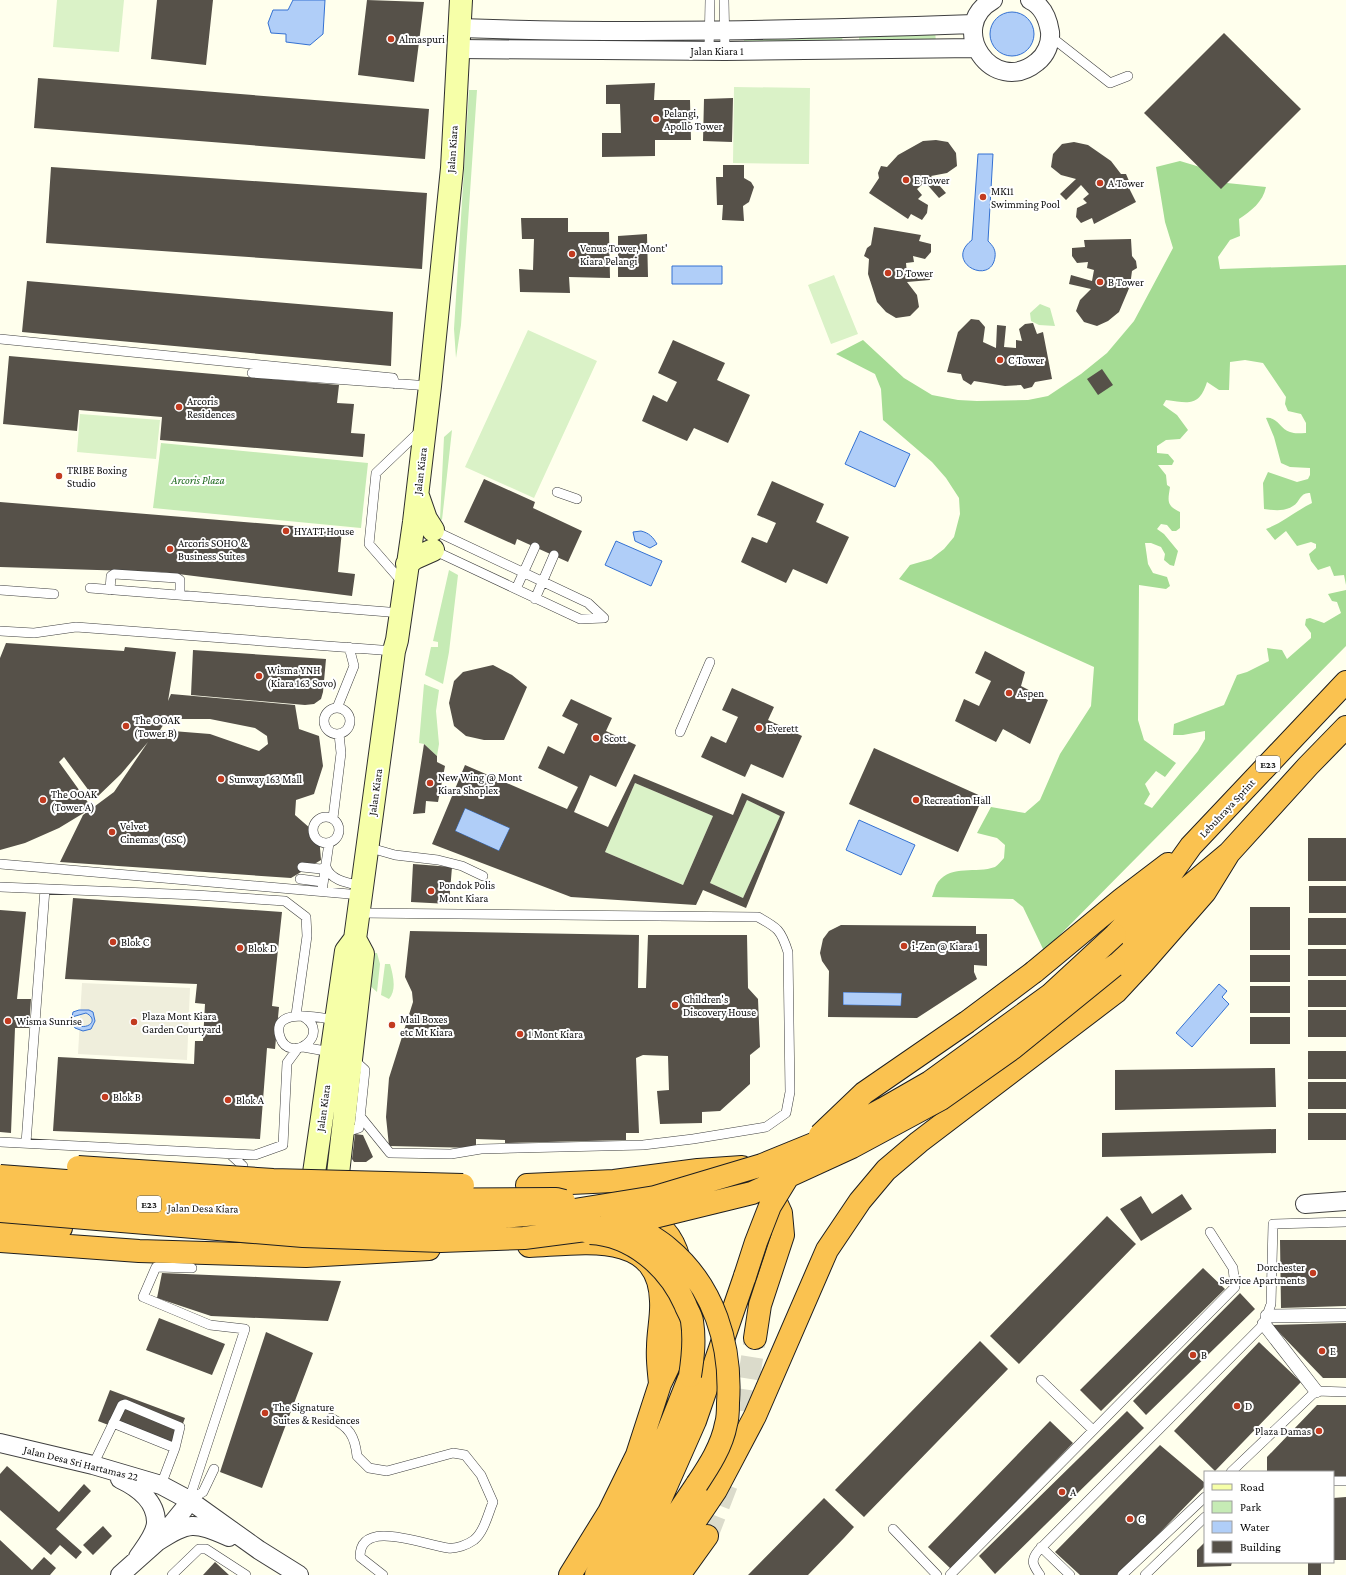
<svg xmlns="http://www.w3.org/2000/svg" width="1346" height="1575" font-family="'Crimson Pro',serif">
<style>
.green{fill:#c6ebb5}
.forest{fill:#a5dc94}
.pitch{fill:#daf2c7}
.plaza{fill:#efeedc}
.water{fill:#b0cef8;stroke:#3471d2}
.building{fill:#565149;fill-rule:evenodd}
.lines{fill:none;stroke-linecap:round;stroke-linejoin:round}
.motorway-tunnel{stroke:#dbdbcb;stroke-width:22;stroke-dasharray:22 11;stroke-linecap:butt}
.service-casing{stroke:#404040;stroke-width:10}
.pedestrian-casing{stroke:#404040;stroke-width:14}
.minor-casing{stroke:#404040;stroke-width:20}
.secondary-casing{stroke:#2f2f2f;stroke-width:24}
.motorway-casing{stroke:#1e1e1e;stroke-width:24}
.service{stroke:#fff;stroke-width:9}
.pedestrian{stroke:#fff;stroke-width:13}
.minor{stroke:#fff;stroke-width:18}
.secondary{stroke:#f6ffa8;stroke-width:22}
.motorway{stroke:#fac250;stroke-width:22}
.motorway-bridge-casing{stroke:#1e1e1e;stroke-width:24;stroke-linecap:butt}
.motorway-bridge{stroke:#fac250;stroke-width:22}
.poi-dot{fill:#c23b20;stroke:#fff;stroke-width:1.5}
.labels{text-anchor:middle;stroke-width:4;stroke-linejoin:round;paint-order:stroke}
.shield{fill:#fff;stroke:#565656;stroke-width:1}
.shield-label{font-size:10px;font-weight:bold;fill:#0d0d0d}
.poi-label{font-size:11px;fill:#0d0d0d;stroke:#fff;text-anchor:start}
.street-label{font-size:11px;fill:#0d0d0d;stroke:#fff}
.park-label{font-size:11px;font-style:italic;fill:#1b671b;stroke:#fff}
</style>
<rect width="100%" height="100%" fill="#ffffed"/>
<path class="green" d="M843,31l-1,11 -98,-1v-9z
M859,31h76l1,11h-77z
M692,32v9l-191,-1 -1,-6z
M469,90h8l-16,235 -5,33 -2,-29z
M1040,304l10,4 5,18 -16,-1 -8,-4 -1,-8z
M452,430l-10,90 -2,-1 4,-82z
M161,443l207,20 -7,65 -208,-20z
M449,570l9,5 -9,77 -6,32 -18,-9 6,-28h7v-5l-5,-1z
M424,684l15,6 -3,21 3,33 -2,12 -13,-12 -5,-1z
M374,953h3l3,11 -3,28 -8,-7z
M385,964h5c3,11 7,26 -1,35l-8,-4z"/>
<path class="forest" d="M1180,161l20,6 9,7 18,9 39,4c-3,15 -15,24 -27,32l1,17 -10,4 -12,17 2,12 126,-4v320l-2,-10 -10,1 -4,-10 -12,4 -7,-9 -2,-7 7,-6v-4l-5,-2 -14,4 -11,-15 -11,9 -9,-11c16,-6 30,-18 46,-26l-2,-10c-10,-1 -10,9 -17,13 -9,6 -20,4 -29,3l-1,-26 5,-11 29,10 11,-3 2,-4v-7l-20,-1 -9,-4 -7,-26 -8,-19c11,-2 14,11 24,14 5,2 10,1 16,1v-10l-5,-9 -13,-3 -3,-7 1,-7 -23,-34 -18,-3 -15,2 -1,28h-10l-12,-8c-8,25 -18,21 -41,18l-3,5 14,10 11,15 -8,9 -14,1 -9,6v7l11,1 6,7 -2,4h-14l8,10 1,10 3,2c-2,14 -4,18 10,25v16l-4,3h-4l-5,-6 -6,-1 -4,5 7,5 14,17 -4,15 -4,-1 -6,-5 1,-6 -4,-7 -10,-4h-6l3,21 5,9 14,4 3,9 -4,3 -27,-4 -1,135 6,20 32,23 -11,14 -9,-6 -11,13 5,10 -6,10 8,4 46,-57 7,-12v-8l-22,4h-10l1,-11 50,-19 13,-30 10,-3 22,-11 -2,-13 15,2 5,9 24,-21v-5l-6,-8 1,-6 4,-1 14,5 17,-10 -4,-11 -5,-1 -4,-7 18,-4v56l-302,305 -21,-44 -10,-8 -81,-2c2,-5 3,-11 6,-15 14,-18 38,-8 57,-15 3,-2 6,-6 9,-9l1,-13 -8,-7 -20,-5 14,-26 34,6 15,-13 20,-46 31,-48 3,-39 -195,-88 11,-14 21,-6 13,-10 10,-12 6,-23 -1,-16 -13,-20 -14,-16 -49,-42 -2,-31 -6,-15 -39,-20 27,-14 41,38 28,17 26,5 19,1 51,-1 20,-4 33,-22 26,-21 27,-32 39,-73 -8,-26 -9,-55z"/>
<path class="pitch" d="M57,0h67l-5,52 -66,-5z
M734,87l76,1 -1,76 -76,-1z
M834,275l24,59 -27,10 -23,-59z
M528,330l69,31 -63,137 -69,-31z
M80,414l80,6 -4,39 -79,-7z
M635,783l78,33 -30,69 -78,-33z
M747,800l33,16 -37,82 -33,-15z"/>
<path class="plaza" d="M82,983l108,5 -3,72 -109,-6z"/>
<path class="water" d="M293,0h32l-2,34 -13,11 -24,-3v-8l-15,-1 -3,-10 5,-13h15z
M990 34a22 22 0 1 1 44 0a22 22 0 1 1-44 0Z
M978,154h15l-5,87c5,5 8,9 7,16 -4,30 -52,5 -23,-17z
M672,266h50v18h-50z
M860,431l50,23 -15,33 -50,-23z
M641,531c8,2 12,6 16,13l-7,4 -15,-7 -2,-9z
M616,541l46,20 -11,25 -46,-21z
M465,808l45,20 -11,23 -44,-20z
M859,820l56,25 -14,30 -55,-25z
M1219,984l8,7 -5,6 7,7 -37,43 -16,-14z
M843,992l59,1 -1,13 -58,-1z
M79,1010h10l4,2 2,9 -4,8 -8,2 -8,-3 -4,-7h5l2,5c13,3 20,-7 8,-13l-14,4 1,-5z"/>
<path class="building" d="M157,0h56l-7,65 -55,-6z
M367,0l57,2 -10,80 -56,-7z
M1224,33l77,76 -80,80 -77,-76z
M38,78l391,31 -4,50 -391,-31z
M655,83l-1,17h36l1,40h-36v16l-53,1v-24h19l-1,-29h-14v-19z
M733,98l-1,44 -29,-1 1,-42z
M936,140l12,2 8,11 1,13 -10,7 -16,3 15,17 -7,5 -14,-16 -8,7 5,6 -4,4 10,6 -1,8 -5,7 -11,-6 -3,5 -39,-26 10,-15 -1,-5 3,-7 6,1 11,-12 25,-14z
M1074,142l14,3 23,16 10,13h5l3,7 -1,5 8,16 -42,22 -2,-6 -11,5 -5,-6 1,-9 10,-5 -4,-4 6,-5 -8,-9 -15,15 -6,-6 16,-15 -15,-4 -10,-8 2,-13 9,-10z
M723,165h21v13l7,4 3,5 -5,15 -6,4 1,15 -22,-1 1,-15h-6l-1,-28h7z
M51,167l376,26 -5,76 -376,-26z
M521,218h47v14h41l1,46 -41,-1 1,16 -50,-1 -1,-23 14,1 1,-31h-12z
M874,227l47,8 -2,6 12,3v8l-6,7 -12,-3 1,6 -8,1 1,11 22,-2 1,8 -23,2 10,13 2,12 -9,9 -14,2 -10,-6 -9,-10 -9,-28 1,-15 -5,-3 3,-8 4,-3z
M647,234l1,43h-30v-41z
M1131,239l1,17 4,5 1,7 -5,3 -2,15 -11,26 -11,9 -11,5 -13,-4 -8,-11 4,-11 11,-11 -22,-5 2,-9 21,6 2,-11 -7,-2 1,-6 -11,1 -5,-7v-8l13,-1 -1,-7z
M27,281l366,31 -2,54 -369,-34z
M971,319l8,1 6,7 -2,15 13,6 1,-23 9,1 -2,21 12,1v-8l6,1 -3,-12 6,-5 8,-1 4,11 6,-2 9,47 -17,3 -3,5 -8,2 -3,-4 -16,1 -31,-5 -3,4 -8,-5 -2,-6 -14,-2 11,-40z
M673,340l52,23 -8,17 33,15 -22,48 -34,-15 -7,13 -45,-20 11,-26 14,7 10,-20 -19,-9z
M9,356l330,29 -2,18 17,1 -3,29 14,1 -2,23 -203,-17 2,-23 -83,-7 -2,21 -74,-7z
M1102,369l11,16 -15,10 -11,-16z
M484,479l51,23 -2,6 49,23 -14,31 -51,-23 -2,6 -51,-23z
M772,481l52,23 -8,18 33,15 -22,47 -34,-15 -7,14 -45,-21 11,-25 15,6 9,-20 -19,-8z
M0,502l342,28 -4,42 17,2 -3,22 -190,-24 -162,-5z
M6,643l118,8 1,-4 51,5 -8,49 3,-7 124,11 4,24 20,7 4,30 -9,28 -18,6 -1,15 24,21 2,24 -30,18 -231,-16 23,-47 31,-23 34,-50 -27,32 -26,25 -31,-42 -5,5 33,46 -33,20 -34,15 -25,7v-192zM167,719h43l45,9 12,8 1,8 -9,7 -49,-17 -50,-4z
M193,650l133,9 -3,33 -2,7 -7,5 -9,1 -114,-10z
M985,651l40,21 -4,14 27,14 -18,44 -27,-15 -7,13 -41,-21 9,-22 15,7 12,-25 -16,-8z
M493,665l19,10 15,12 -23,53h-20l-18,-4 -12,-10 -5,-23 5,-22 9,-9z
M732,688l42,19 -6,13 34,16 -19,42 -32,-14 -6,13 -44,-20 10,-21 15,7 12,-26 -16,-7z
M571,699l41,19 -6,13 30,14 -20,42 -26,-12 -16,37 34,15 26,-53 99,41 9,-22 43,19 -39,96 -43,-18 -7,15 -125,-8 -139,-53 33,-79 102,44 11,-22 -40,-19 10,-22 16,8 14,-30 -16,-8zM635,783l78,33 -30,69 -78,-33zM747,800l33,16 -37,82 -33,-15zM465,808l45,20 -11,23 -44,-20z
M424,744l13,12v6l8,4 -7,36 -12,-1 -1,12 -12,1z
M874,748l109,49 -25,55 -109,-48z
M1308,838h38v43h-38z
M413,864l39,3 -3,37 -38,-2z
M1309,886h37v27h-37z
M73,898l209,14 -10,94 7,1 -4,42 -8,-1 -7,91 -207,-8 5,-74 136,7 1,-23h8l2,-37 -10,-1 2,-19 -132,-5z
M1250,907h40v43h-40z
M0,910l26,2 -9,87h14l-2,29h-14l-4,105 -11,-1z
M1308,918h38v27h-38z
M841,925l135,1v8h11v32l-13,-1v7l3,7 -60,39 -89,-1 1,-46 -7,-10 -2,-8 3,-14 6,-8zM843,992l59,1 -1,13 -58,-1z
M410,931l229,4 -1,53h8l2,-53h99l1,53 10,11 2,48 -10,8v29l-30,27 -18,1v11l-42,1 -3,-33 12,-1 -1,-34 -25,-1 -7,3 3,75h-13v7l-121,3v-3l-29,-1v9l-87,-2 -3,-29 3,-39 24,-76 -1,-10 -7,-15z
M1308,949h38v27h-38z
M1250,955h40v27h-40z
M1308,980h38v27h-38z
M1250,986h40v27h-40z
M1308,1010h38v27h-38z
M1250,1017h40v27h-40z
M1308,1051h38v28h-38z
M1275,1068l1,39 -161,3v-40z
M1308,1082h38v27h-38z
M1308,1113h38v27h-38z
M1276,1129v24l-174,4v-24z
M355,1134l8,1 10,22 -7,5h-12l-2,-3z
M1182,1194l10,15 -51,32 -21,-32 21,-13 11,18z
M1107,1216l29,28 -117,120 -29,-28z
M1280,1240h66v66l-65,2z
M1203,1268l22,21 -124,122 -21,-21z
M162,1273l95,4 84,4 -13,40 -117,-5 -54,-18z
M1240,1293l15,16 -109,106 -13,-14z
M159,1318l66,26 -13,31 -66,-25z
M1346,1323v55h-23l-51,-53z
M266,1332l47,21 -51,135 -42,-16z
M980,1341l28,28 -144,148 -29,-27z
M1259,1342l42,40 -86,89 -41,-40z
M110,1390l75,28 -12,32 -75,-29z
M1317,1405h29v75h-13v-8h-66v-15z
M1127,1411l17,17 -149,146 -16,-18z
M1050,1421l23,22 -122,126 -23,-22z
M1160,1445l45,38v3l-86,89h-39l-25,-23z
M7,1466l52,46 25,-28 7,7 -35,38 26,23 -6,7 -16,-14 -9,10 -51,-45v-36z
M1346,1497v63h-13v-62z
M824,1498l30,29 -10,11 -36,37h-60z
M103,1526l9,10 -19,19 -10,-10z
M0,1540l32,30 12,-13 12,11 -6,7h-50z
M1205,1542v20h27l-1,4 -34,1v-17z
M215,1562l14,13h-26z
M1308,1562h13v13h-13z"/>
<g class="lines">
<path class="motorway-tunnel" d="M739,1444l16,-106
M707,1536l22,-57"/>
<g class="service-casing">
<path id="service" d="M724,0l1,51
M1050,36l60,47 18,-7
M709,51l1,-51
M0,339l393,39 2,6
M252,373l178,13
M557,492l20,7
M431,529l157,74 16,15
M433,550l147,69 24,-1
M403,583l-34,-39 7,-71 45,-43
M90,588l311,25
M516,589l19,-42
M0,590l54,4
M110,590l1,-14 3,-2 63,4 3,2v15
M535,599l19,-44
M0,631l34,2 42,-6 318,24
M337,708l17,-42 -5,-19
M324 721a13 13 0 1 1 26 0a13 13 0 1 1-26 0Z
M680,732l30,-70
M313 830a13 13 0 1 1 26 0a13 13 0 1 1-26 0Z
M333,818l8,-65 -2,-19
M367,847l28,8 43,5 24,6 21,10
M0,864l361,31
M302,867l19,2 5,-2
M326,867c5,14 23,16 36,19
M300,879l23,3
M0,887l196,8 89,6 21,16 1,19 -11,79
M322,891l7,-48
M358,913l400,4c20,11 23,13 30,35l2,140 -4,21 -20,14 -73,12 -50,6 -162,4 -30,5 -61,-1 -30,-37
M302,1016c32,17 -12,50 -22,21 -10,-31 41,-19 56,-17
M303,1047l28,5
M343,1133l16,-5 6,-58 -12,-11
M0,1142l255,13 28,-10 4,-82 11,-15
M26,1143l19,-254
M230,1154l13,12 1,13
M1041,1380l52,50
M331,1418c18,9 24,18 26,38l12,12 18,3 66,-18 12,2 16,20 12,27c-5,12 -9,30 -19,38 -7,5 -18,9 -26,8 -22,-2 -88,-31 -88,9l23,18
M113,1423l62,25 -14,37
M93,1465l29,-60 3,-1 55,23 -5,21
M1231,1472l85,-81 30,1
M1333,1481h13
M189,1500l56,-171 -35,-4 -67,-28 13,-30 36,1
M189,1500l14,-8 11,-23
M893,1529l44,46
M1041,1547l29,28
M172,1575l27,-26h7l40,26
M950,1575l285,-288 -2,-19 -23,-36
M1040,1575c-7,-10 -10,-14 -2,-24l226,-227 7,-20 2,-80 73,-2
M1122,1575l83,-78
M1145,1575l60,-58"/>
</g>
<g class="pedestrian-casing">
<path id="pedestrian" d="M1267,1316l79,-1
M1264,1324l52,67"/>
</g>
<g class="minor-casing">
<path id="minor" d="M993,0c-48,27 0,98 44,62 9,-7 14,-19 13,-30 -2,-13 -7,-26 -20,-32
M460,28c171,6 343,2 514,-4
M459,49l266,2 251,-3
M1305,1204l41,-3
M0,1443l93,22 68,20 28,15 70,50 40,25
M120,1479c17,8 36,22 36,43 0,12 -12,26 -18,35
M157,1542c32,-21 37,-20 72,-5
M120,1575l37,-33 27,-33 5,-9"/>
</g>
<g class="secondary-casing">
<path id="secondary" d="M418,496l8,23 7,11
M407,564l8,-6 18,-8
M312,1199l2,-26 32,-222 9,-12 39,-288 3,-11 17,-118 16,-136 22,-218 9,-168
M335,1200l28,-246 -8,-15"/>
</g>
<g class="motorway-casing">
<path id="motorway" d="M1115,935l51,-54 25,-35 155,-164
M1114,966l72,-77 43,-36 79,-87 38,-39
M1034,972l88,-73 46,-35
M527,1185l87,-4 84,-11 44,-3
M636,1211c22,9 37,25 43,48
M0,1226l61,2
M0,1241l139,10 167,5 123,-7
M529,1246c50,-2 130,-18 132,55 1,15 -3,31 -3,46 -1,12 1,25 2,37
M755,1338l5,-33 23,-70 -2,-22 -13,-28
M570,1575l39,-63 28,-57 23,-71 16,-33 7,-45 -1,-14
M596,1575l39,-68 26,-58 29,-73
M619,1575l38,-68 38,-86 50,-145
M636,1575l61,-91
M659,1575l57,-85 39,-74 72,-166 33,-49 26,-31 33,-28 197,-150 26,-28 63,-72 24,-39
M679,1575l28,-39"/>
</g>
<use href="#service" class="service"/>
<use href="#pedestrian" class="pedestrian"/>
<use href="#minor" class="minor"/>
<use href="#secondary" class="secondary"/>
<use href="#motorway" class="motorway"/>
<g class="motorway-bridge-casing">
<path id="motorway-bridge" d="M820,1135l44,-42 103,-71 67,-50
M78,1167l195,13 190,5
M0,1176l291,22 67,2 198,-1 8,2
M0,1191l297,26 90,4 90,-2 85,-7 93,-15 107,-32 71,-29 50,-27 47,-27 120,-87 65,-60
M0,1211l303,25 138,5 83,-3 77,-10 53,-11 98,-24 100,-46 89,-48 72,-51 101,-82
M621,1219c16,9 33,17 47,29 46,38 64,97 60,155 0,7 0,15 -2,21 -4,22 -17,42 -29,60
M590,1233c42,2 78,33 95,71 2,6 6,11 7,17 3,19 1,36 -2,55
M745,1276l11,-34 14,-36 19,-31"/>
</g>
<use href="#motorway-bridge" class="motorway-bridge"/>
</g>
<g class="poi-dot">
<circle cx="391" cy="39" r="4"/>
<circle cx="656" cy="119" r="4"/>
<circle cx="906" cy="180" r="4"/>
<circle cx="1100" cy="183" r="4"/>
<circle cx="983" cy="197" r="4"/>
<circle cx="572" cy="254" r="4"/>
<circle cx="888" cy="273" r="4"/>
<circle cx="1100" cy="282" r="4"/>
<circle cx="1000" cy="360" r="4"/>
<circle cx="179" cy="407" r="4"/>
<circle cx="59" cy="476" r="4"/>
<circle cx="286" cy="531" r="4"/>
<circle cx="170" cy="549" r="4"/>
<circle cx="259" cy="676" r="4"/>
<circle cx="1009" cy="693" r="4"/>
<circle cx="126" cy="726" r="4"/>
<circle cx="759" cy="728" r="4"/>
<circle cx="596" cy="738" r="4"/>
<circle cx="221" cy="779" r="4"/>
<circle cx="430" cy="783" r="4"/>
<circle cx="43" cy="800" r="4"/>
<circle cx="916" cy="800" r="4"/>
<circle cx="112" cy="832" r="4"/>
<circle cx="431" cy="891" r="4"/>
<circle cx="113" cy="942" r="4"/>
<circle cx="904" cy="946" r="4"/>
<circle cx="240" cy="948" r="4"/>
<circle cx="675" cy="1005" r="4"/>
<circle cx="8" cy="1021" r="4"/>
<circle cx="134" cy="1022" r="4"/>
<circle cx="392" cy="1025" r="4"/>
<circle cx="520" cy="1034" r="4"/>
<circle cx="105" cy="1097" r="4"/>
<circle cx="228" cy="1100" r="4"/>
<circle cx="1313" cy="1273" r="4"/>
<circle cx="1322" cy="1351" r="4"/>
<circle cx="1193" cy="1355" r="4"/>
<circle cx="1237" cy="1406" r="4"/>
<circle cx="265" cy="1413" r="4"/>
<circle cx="1319" cy="1431" r="4"/>
<circle cx="1062" cy="1492" r="4"/>
<circle cx="1130" cy="1519" r="4"/>
</g>
<g class="labels">
<g class="shield">
<rect x="1256" y="756" width="24" height="16" rx="3"/>
<rect x="137" y="1196" width="24" height="16" rx="3"/>
</g>
<g class="shield-label">
<text x="1268" y="768">E23</text>
<text x="149" y="1208">E23</text>
</g>
<g class="poi-label">
<text x="399" y="43">Almaspuri</text>
<text x="664" y="117">Pelangi,<tspan x="664" dy="13">Apollo Tower</tspan></text>
<text x="914" y="184">E Tower</text>
<text x="1108" y="187">A Tower</text>
<text x="991" y="195">MK11<tspan x="991" dy="13">Swimming Pool</tspan></text>
<text x="580" y="252">Venus Tower, Mont'<tspan x="580" dy="13">Kiara Pelangi</tspan></text>
<text x="896" y="277">D Tower</text>
<text x="1108" y="286">B Tower</text>
<text x="1008" y="364">C Tower</text>
<text x="187" y="405">Arcoris<tspan x="187" dy="13">Residences</tspan></text>
<text x="67" y="474">TRIBE Boxing<tspan x="67" dy="13">Studio</tspan></text>
<text x="294" y="535">HYATT House</text>
<text x="178" y="547">Arcoris SOHO &amp;<tspan x="178" dy="13">Business Suites</tspan></text>
<text x="267" y="674">Wisma YNH<tspan x="267" dy="13">(Kiara 163 Sovo)</tspan></text>
<text x="1017" y="697">Aspen</text>
<text x="134" y="724">The OOAK<tspan x="134" dy="13">(Tower B)</tspan></text>
<text x="767" y="732">Everett</text>
<text x="604" y="742">Scott</text>
<text x="438" y="781">New Wing @ Mont<tspan x="438" dy="13">Kiara Shoplex</tspan></text>
<text x="229" y="783">Sunway 163 Mall</text>
<text x="51" y="798">The OOAK<tspan x="51" dy="13">(Tower A)</tspan></text>
<text x="924" y="804">Recreation Hall</text>
<text x="120" y="830">Velvet<tspan x="120" dy="13">Cinemas (GSC)</tspan></text>
<text x="439" y="889">Pondok Polis<tspan x="439" dy="13">Mont Kiara</tspan></text>
<text x="121" y="946">Blok C</text>
<text x="912" y="950">i-Zen @ Kiara 1</text>
<text x="248" y="952">Blok D</text>
<text x="683" y="1003">Children's<tspan x="683" dy="13">Discovery House</tspan></text>
<text x="142" y="1020">Plaza Mont Kiara<tspan x="142" dy="13">Garden Courtyard</tspan></text>
<text x="400" y="1023">Mail Boxes<tspan x="400" dy="13">etc Mt Kiara</tspan></text>
<text x="16" y="1025">Wisma Sunrise</text>
<text x="528" y="1038">1 Mont Kiara</text>
<text x="113" y="1101">Blok B</text>
<text x="236" y="1104">Blok A</text>
<text x="1305" y="1271" text-anchor="end">Dorchester<tspan x="1305" dy="13">Service Apartments</tspan></text>
<text x="1330" y="1355">E</text>
<text x="1201" y="1359">B</text>
<text x="1245" y="1410">D</text>
<text x="273" y="1411">The Signature<tspan x="273" dy="13">Suites &amp; Residences</tspan></text>
<text x="1311" y="1435" text-anchor="end">Plaza Damas</text>
<text x="1070" y="1496">A</text>
<text x="1138" y="1523">C</text>
</g>
<g class="street-label">
<text x="717" y="55">Jalan Kiara 1</text>
<text transform="translate(452 149) rotate(-86)" y="4">Jalan Kiara</text>
<text transform="translate(420 471) rotate(-83)" y="4">Jalan Kiara</text>
<text transform="translate(375 792) rotate(-82)" y="4">Jalan Kiara</text>
<text transform="translate(1227 808) rotate(-47)" y="4">Lebuhraya Sprint</text>
<text transform="translate(323 1108) rotate(-82)" y="4">Jalan Kiara</text>
<text transform="translate(203 1208) rotate(1)" y="4">Jalan Desa Kiara</text>
<text transform="translate(81 1463) rotate(14)" y="4">Jalan Desa Sri Hartamas 22</text>
</g>
<g class="park-label">
<text x="198" y="484">Arcoris Plaza</text>
</g>
</g>
<rect x="1204" y="1471" width="130" height="92" fill="#ffffff" stroke="#9e9e9e"/>
<rect x="1212" y="1484" width="20" height="6" fill="#f6ffa8" stroke="#9e9e9e"/>
<text x="1240" y="1491" font-size="12" fill="#0d0d0d">Road</text>
<rect x="1212" y="1501" width="20" height="12" fill="#c6ebb5" stroke="#9e9e9e"/>
<text x="1240" y="1511" font-size="12" fill="#0d0d0d">Park</text>
<rect x="1212" y="1521" width="20" height="12" fill="#b0cef8" stroke="#9e9e9e"/>
<text x="1240" y="1531" font-size="12" fill="#0d0d0d">Water</text>
<rect x="1212" y="1541" width="20" height="12" fill="#565149" stroke="#9e9e9e"/>
<text x="1240" y="1551" font-size="12" fill="#0d0d0d">Building</text>
</svg>
